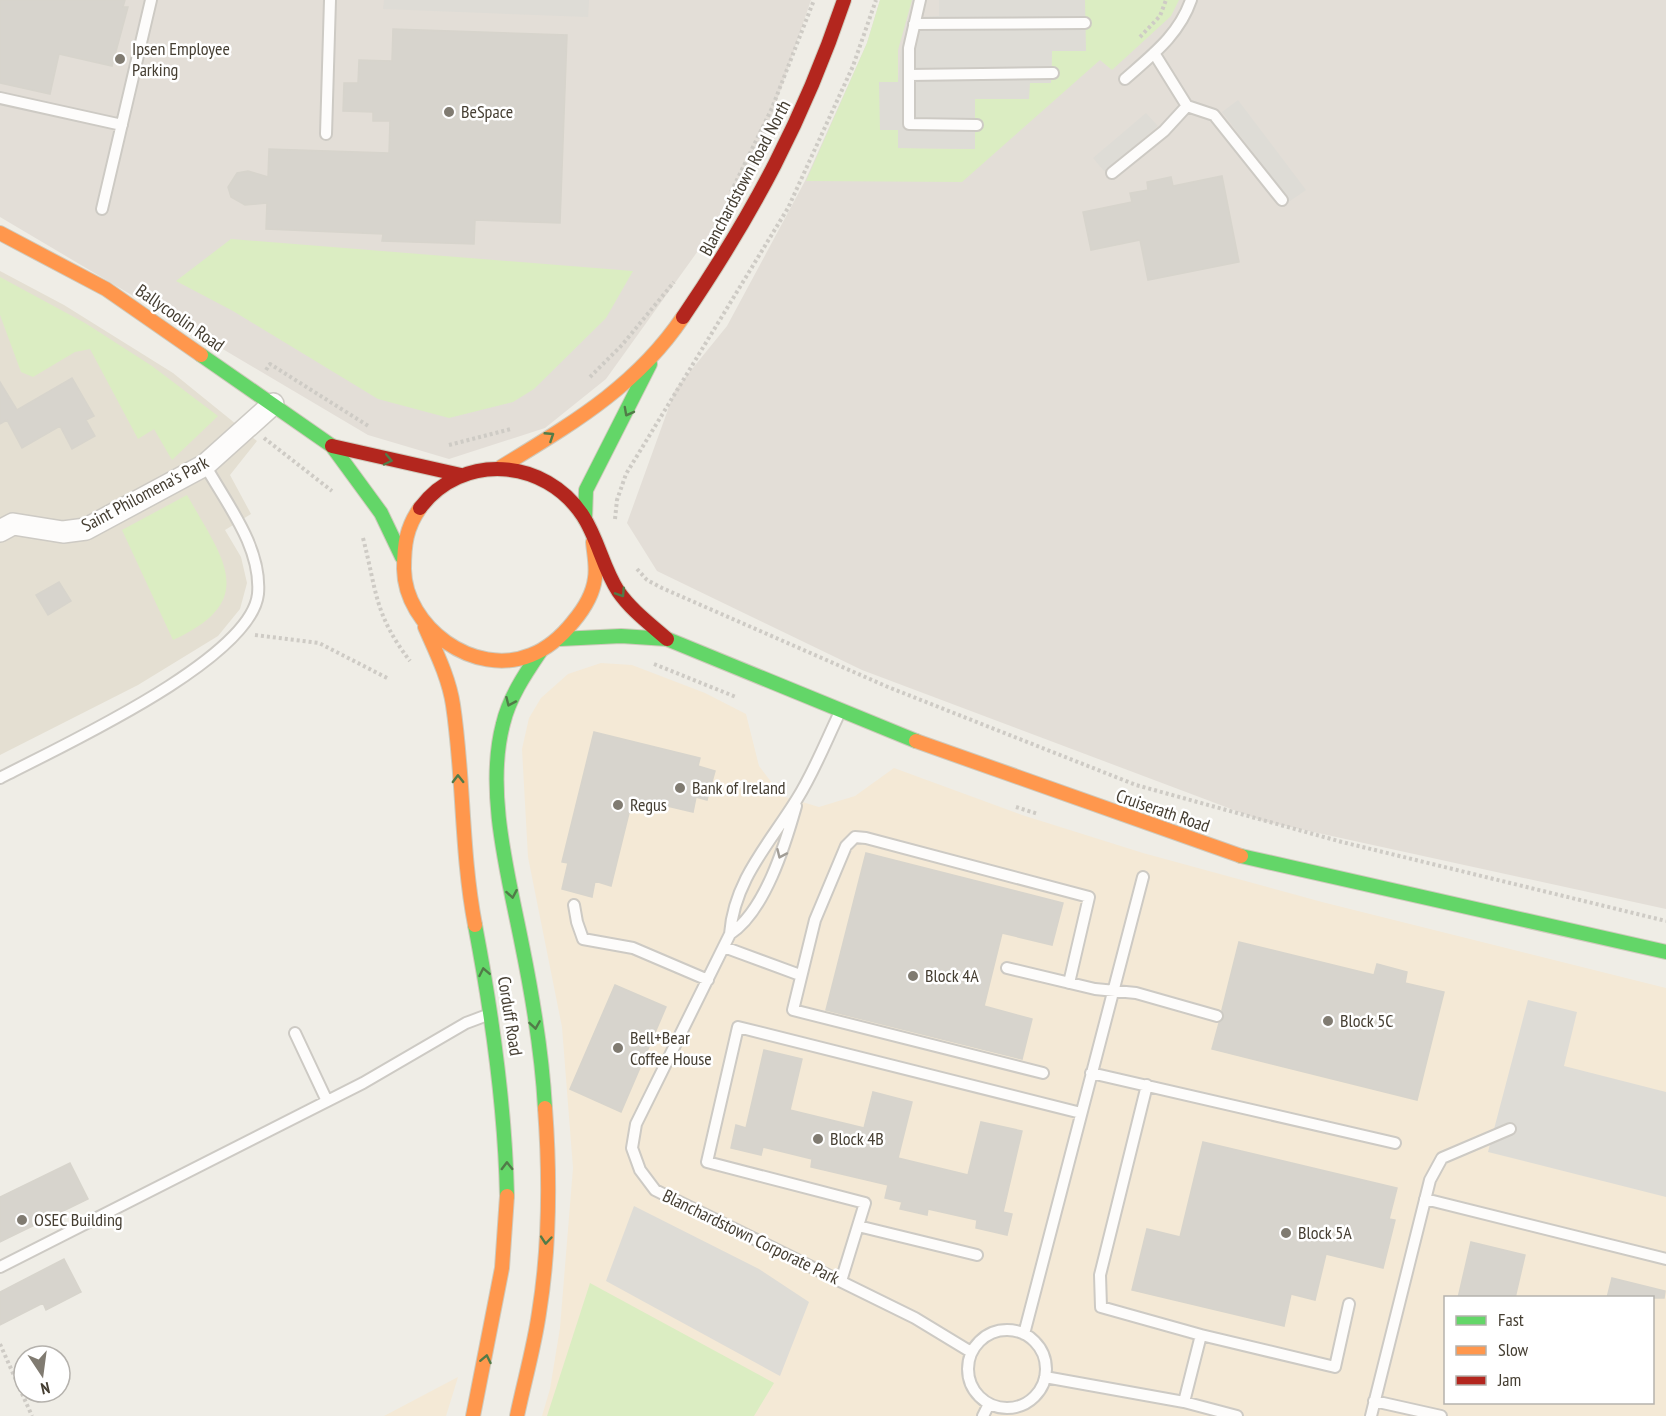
<svg xmlns="http://www.w3.org/2000/svg" width="1666" height="1416" font-family="'PT Sans Narrow',sans-serif">
<style>
.residential{fill:#e4dfd2}
.commercial{fill:#f4e9d6;fill-rule:evenodd}
.industrial{fill:#e3ded7}
.green{fill:#dbedc2}
.parking{fill:#dedcd6}
.building{fill:#d7d4cd;stroke:#d7d4cc;stroke-width:1.5}
.lines{fill:none;stroke-linecap:round;stroke-linejoin:round}
.lane-casing{stroke:#cdcac4;stroke-width:14}
.street-casing{stroke:#cdcac4;stroke-width:24}
.fast-casing{stroke:#cfcabc;stroke-width:16}
.slow-casing{stroke:#cfcabc;stroke-width:16}
.jam-casing{stroke:#cfcabc;stroke-width:16}
.path{stroke:#cecbc5;stroke-width:4;stroke-dasharray:3 3;stroke-linecap:butt}
.lane{stroke:#fdfcfb;stroke-width:10}
.street{stroke:#fdfcfb;stroke-width:21}
.fast{stroke:#63d668;stroke-width:14}
.slow{stroke:#ff974d;stroke-width:14}
.jam{stroke:#b3261e;stroke-width:14}
.oneway{stroke:#517b48}
.oneway2{stroke:#a19d96}
.poi-dot{fill:#807b71;stroke:#fff;stroke-width:2}
.labels{text-anchor:middle;stroke-width:5;stroke-linejoin:round;paint-order:stroke}
.poi-label{font-size:18px;fill:#453e32;stroke:#fff;text-anchor:start}
.street-label{font-size:18px;fill:#453e32;stroke:#fff}
</style>
<rect width="100%" height="100%" fill="#efede6"/>
<path class="residential" d="M0,271l64,34 109,68 84,68 -27,34 21,39 -26,16 16,27 6,26 -7,26 -22,27 -80,49 -138,70z"/>
<path class="commercial" d="M601,663l31,2 73,28 41,21 13,52 23,30 37,11 36,-11 39,-28 128,47 121,38 179,49 344,86v428h-1124l8,-27 10,-61 13,-160 -11,-141 -34,-170 -6,-108 7,-31 12,-20 27,-24zM1446,1298h206v104h-206z
M458,1377l-12,39h-62z"/>
<path class="industrial" d="M0,0h811l-60,177 -145,202 -61,49 -96,31 -81,-24 -368,-218z
M880,0h786v909l-403,-88 -401,-151 -205,-99 -30,-48 48,-133 52,-64 78,-145 62,-138z"/>
<path class="green" d="M880,0h32l-14,50v32h-19l19,48v18l76,1 1,-50h54v-17h22l1,-31h33v-51h94l-8,16 -59,54 -12,-10 -138,122 -156,-1 61,-138z
M231,239l402,32 -27,47 -72,71 -21,13 -64,16 -71,-19 -145,-88 -57,-30z
M0,277l85,46 67,43 66,50 -46,44 -18,-31 -16,10 -48,-90 -15,3 -42,25 -12,-5 -21,-57z
M187,495c36,64 73,105 -14,145l-51,-110z
M590,1283l184,100 -20,33h-207z"/>
<path class="parking" d="M384,0h205l-1,17 -205,-8z
M939,0h146l1,51h-34l-1,32h-21l-1,16h-54v50l-77,-1v-18h-18l-1,-48h19l3,-32 9,-32 29,-2z
M1238,100l68,90 -16,11 -68,-89z
M1146,113l12,13 -54,45 -11,-13z
M1528,1000l49,12 -13,54 102,26v105l-178,-45z
M634,1206l125,63 50,33 -29,74 -174,-95z"/>
<path class="building" d="M0,0h125l-2,7h5l-16,59 -53,-12 -9,40 -50,-11z
M393,29l174,6 -7,188 -85,-3 -1,24 -92,-3 1,-7 -117,-5 1,-26 -22,2 -14,-8 -3,-10 9,-14 11,-2 20,6 1,-28 120,4 1,-32h-17v-9l-30,-1 1,-28h14l1,-23 33,1z
M1222,176l17,86 -91,18 -8,-40 -49,10 -8,-38 49,-10 -2,-9 18,-3 -1,-8 24,-5 2,9z
M72,378l22,38 -8,4 9,16 -23,13 -12,-23 -38,22 -15,-28 -7,4v-42l17,28z
M59,582l12,19 -23,14 -12,-20z
M594,732l106,26 -2,8 17,5 -8,29 -11,-3 -3,15 -47,-11 -17,12 -18,73 -16,-5 -3,16 -30,-8 6,-26 -6,-1z
M866,853l197,50 -11,42 -50,-12 -18,73 48,13 -10,40 -196,-49z
M1239,942l135,33 3,-11 30,8 -2,11 39,9 -27,108 -205,-51 7,-26 5,-6 -2,-7z
M615,985l51,22 -45,105 -51,-23z
M764,1050l38,9 -12,51 74,18 9,-36 39,10 -14,56 70,17 13,-53 41,9 -19,81 9,2 -5,21 -31,-7 1,-8 -49,-11 -1,6 -27,-6 2,-7 -17,-4 3,-13 -77,-18 1,-8 -49,-12 -2,8 -30,-7 5,-23 10,3z
M1203,1142l194,46 -8,31 6,1 -12,48 -57,-14 -11,46 -24,-6 -7,32 -152,-36 15,-61 33,8z
M70,1163l18,36 -88,43v-45z
M1471,1242l54,13 -10,43h-57z
M64,1259l17,33 -35,18 -3,-7 -43,22v-33z
M1612,1278l53,13 -1,7h-57z"/>
<g class="lines">
<g class="lane-casing">
<path id="lane" d="M920,0l-11,48v76l68,1
M914,24l171,-1
M1154,53l33,53 27,9 68,85
M909,75l144,-2
M1125,79c27,-24 54,-44 66,-79
M0,98l122,27
M326,134l4,-134
M1112,173l52,-42 23,-25
M102,209l49,-209
M840,712c-14,29 -26,60 -43,87 -27,44 -63,81 -67,135l-94,190 -4,24 8,22 15,20 260,128 56,34
M0,778c57,-30 251,-118 258,-184 4,-47 -32,-91 -53,-129
M574,905l3,17 6,17 50,9 75,32
M730,934c35,-23 55,-89 66,-128
M724,947l76,28
M1007,968l88,21 41,4 81,23
M295,1033l32,68
M1043,1073l-250,-63 22,-90 31,-74 9,-9 11,1 223,59 -20,86
M1091,1073l304,70
M1147,1085l-47,190 1,32 100,28 -17,67
M1425,1199l241,60
M858,1226l119,29
M0,1267l363,-184 103,-60 24,-9
M841,1281l24,-78 -158,-41 31,-135 343,86
M968 1369a39 39 0 1 1 78 0a39 39 0 1 1-78 0Z
M1024,1334l119,-457
M1201,1335l134,32 14,-63
M1045,1377l139,25 53,14
M1374,1401l67,15
M983,1416l6,-12
M1371,1416l59,-236 12,-22 68,-29"/>
</g>
<g class="street-casing">
<path id="street" d="M0,531l13,-7 50,8 23,-3 119,-64 68,-61"/>
</g>
<g class="fast-casing">
<path id="fast" d="M201,355l131,91 49,67 21,44
M585,519l1,-29 64,-126
M560,639l61,-3 46,3 249,102
M540,652c-15,22 -31,46 -37,72 -18,68 6,154 19,221 11,54 20,108 23,163
M1241,856l425,96
M475,925c17,89 30,179 32,271"/>
</g>
<g class="slow-casing">
<path id="slow" d="M0,233l106,56 95,66
M501,467c70,-43 135,-80 182,-150
M420,508c-14,20 -16,37 -16,61 1,58 70,109 127,86 18,-7 30,-18 42,-33 11,-13 20,-27 22,-44 2,-12 -1,-24 -2,-36
M425,627c11,25 24,51 28,78 11,73 8,147 22,220
M916,741l325,115
M473,1416l29,-148 5,-72
M517,1416c7,-34 17,-68 22,-103 11,-68 11,-137 6,-205"/>
</g>
<g class="jam-casing">
<path id="jam" d="M683,317c70,-103 121,-198 161,-317
M332,446l129,29
M420,508c42,-56 125,-50 163,8 15,23 20,52 35,75 13,19 32,33 49,48"/>
</g>
<path class="path" d="M1140,37l20,-21 6,-16
M731,192l41,-84 42,-108
M266,370l4,-6 100,63
M590,377l32,-32 52,-63
M264,438l68,53
M449,445l62,-16
M615,519l2,-19 9,-26 162,-266 65,-142 23,-66
M363,538c14,54 11,76 47,123
M637,569l10,11 15,8 226,99 248,98 206,57 324,79
M255,635l64,8 70,36
M654,664l82,33
M1016,807l22,7
M0,1344l32,72"/>
<use href="#lane" class="lane"/>
<use href="#street" class="street"/>
<use href="#fast" class="fast"/>
<use href="#slow" class="slow"/>
<use href="#jam" class="jam"/>
</g>
<defs><path id="oneway-chevron" d="M-2-3.5L2.5 0L-2 3.5" fill="none" stroke-width="1.6" stroke-linecap="round" stroke-linejoin="round" transform="scale(1.5)"/></defs>
<g class="oneway">
<use href="#oneway-chevron" transform="translate(628 412) rotate(118)"/>
<use href="#oneway-chevron" transform="translate(550 436) rotate(-33)"/>
<use href="#oneway-chevron" transform="translate(388 460) rotate(12)"/>
<use href="#oneway-chevron" transform="translate(621 593) rotate(57)"/>
<use href="#oneway-chevron" transform="translate(510 702) rotate(114)"/>
<use href="#oneway-chevron" transform="translate(458 779) rotate(-91)"/>
<use href="#oneway-chevron" transform="translate(512 894) rotate(80)"/>
<use href="#oneway-chevron" transform="translate(484 972) rotate(-101)"/>
<use href="#oneway-chevron" transform="translate(535 1025) rotate(81)"/>
<use href="#oneway-chevron" transform="translate(507 1166) rotate(-91)"/>
<use href="#oneway-chevron" transform="translate(546 1240) rotate(95)"/>
<use href="#oneway-chevron" transform="translate(486 1359) rotate(-78)"/>
</g>
<use class="oneway2" href="#oneway-chevron" transform="translate(781 854) rotate(114)"/>
<g class="poi-dot">
<circle cx="120" cy="59" r="6"/>
<circle cx="449" cy="112" r="6"/>
<circle cx="680" cy="788" r="6"/>
<circle cx="618" cy="805" r="6"/>
<circle cx="913" cy="976" r="6"/>
<circle cx="1328" cy="1021" r="6"/>
<circle cx="618" cy="1048" r="6"/>
<circle cx="818" cy="1139" r="6"/>
<circle cx="22" cy="1220" r="6"/>
<circle cx="1286" cy="1233" r="6"/>
</g>
<g class="labels">
<g class="poi-label">
<text x="132" y="55">Ipsen Employee<tspan x="132" dy="21">Parking</tspan></text>
<text x="461" y="118">BeSpace</text>
<text x="692" y="794">Bank of Ireland</text>
<text x="630" y="811">Regus</text>
<text x="925" y="982">Block 4A</text>
<text x="1340" y="1027">Block 5C</text>
<text x="630" y="1044">Bell+Bear<tspan x="630" dy="21">Coffee House</tspan></text>
<text x="830" y="1145">Block 4B</text>
<text x="34" y="1226">OSEC Building</text>
<text x="1298" y="1239">Block 5A</text>
</g>
<g class="street-label">
<text transform="translate(745 178) rotate(-62)" y="6">Blanchardstown Road North</text>
<text transform="translate(180 318) rotate(35)" y="6">Ballycoolin Road</text>
<text transform="translate(145 494) rotate(-28)" y="6">Saint Philomena's Park</text>
<text transform="translate(1163 811) rotate(19)" y="6">Cruiserath Road</text>
<text transform="translate(510 1016) rotate(81)" y="6">Corduff Road</text>
<text transform="translate(751 1237) rotate(26)" y="6">Blanchardstown Corporate Park</text>
</g>
</g>
<rect x="1444" y="1296" width="210" height="108" fill="#ffffff" stroke="#b5b2ad" stroke-width="1.5"/>
<rect x="1456" y="1316" width="30" height="9" fill="#63d668" stroke="#b5b2ad" stroke-width="1.5"/>
<text x="1498" y="1326" font-size="18" fill="#453e32">Fast</text>
<rect x="1456" y="1346" width="30" height="9" fill="#ff974d" stroke="#b5b2ad" stroke-width="1.5"/>
<text x="1498" y="1356" font-size="18" fill="#453e32">Slow</text>
<rect x="1456" y="1376" width="30" height="9" fill="#b3261e" stroke="#b5b2ad" stroke-width="1.5"/>
<text x="1498" y="1386" font-size="18" fill="#453e32">Jam</text>
<g transform="translate(42 1374) rotate(167)"><circle r="28" fill="#ffffff" stroke="#b5b2ad" stroke-width="1.5"/>
<path d="M0-4.5L10 22L0 15L-10 22Z" fill="#807b71"/>
<text y="-9" font-size="16" font-weight="bold" text-anchor="middle" fill="#453e32">N</text>
</g>
</svg>
